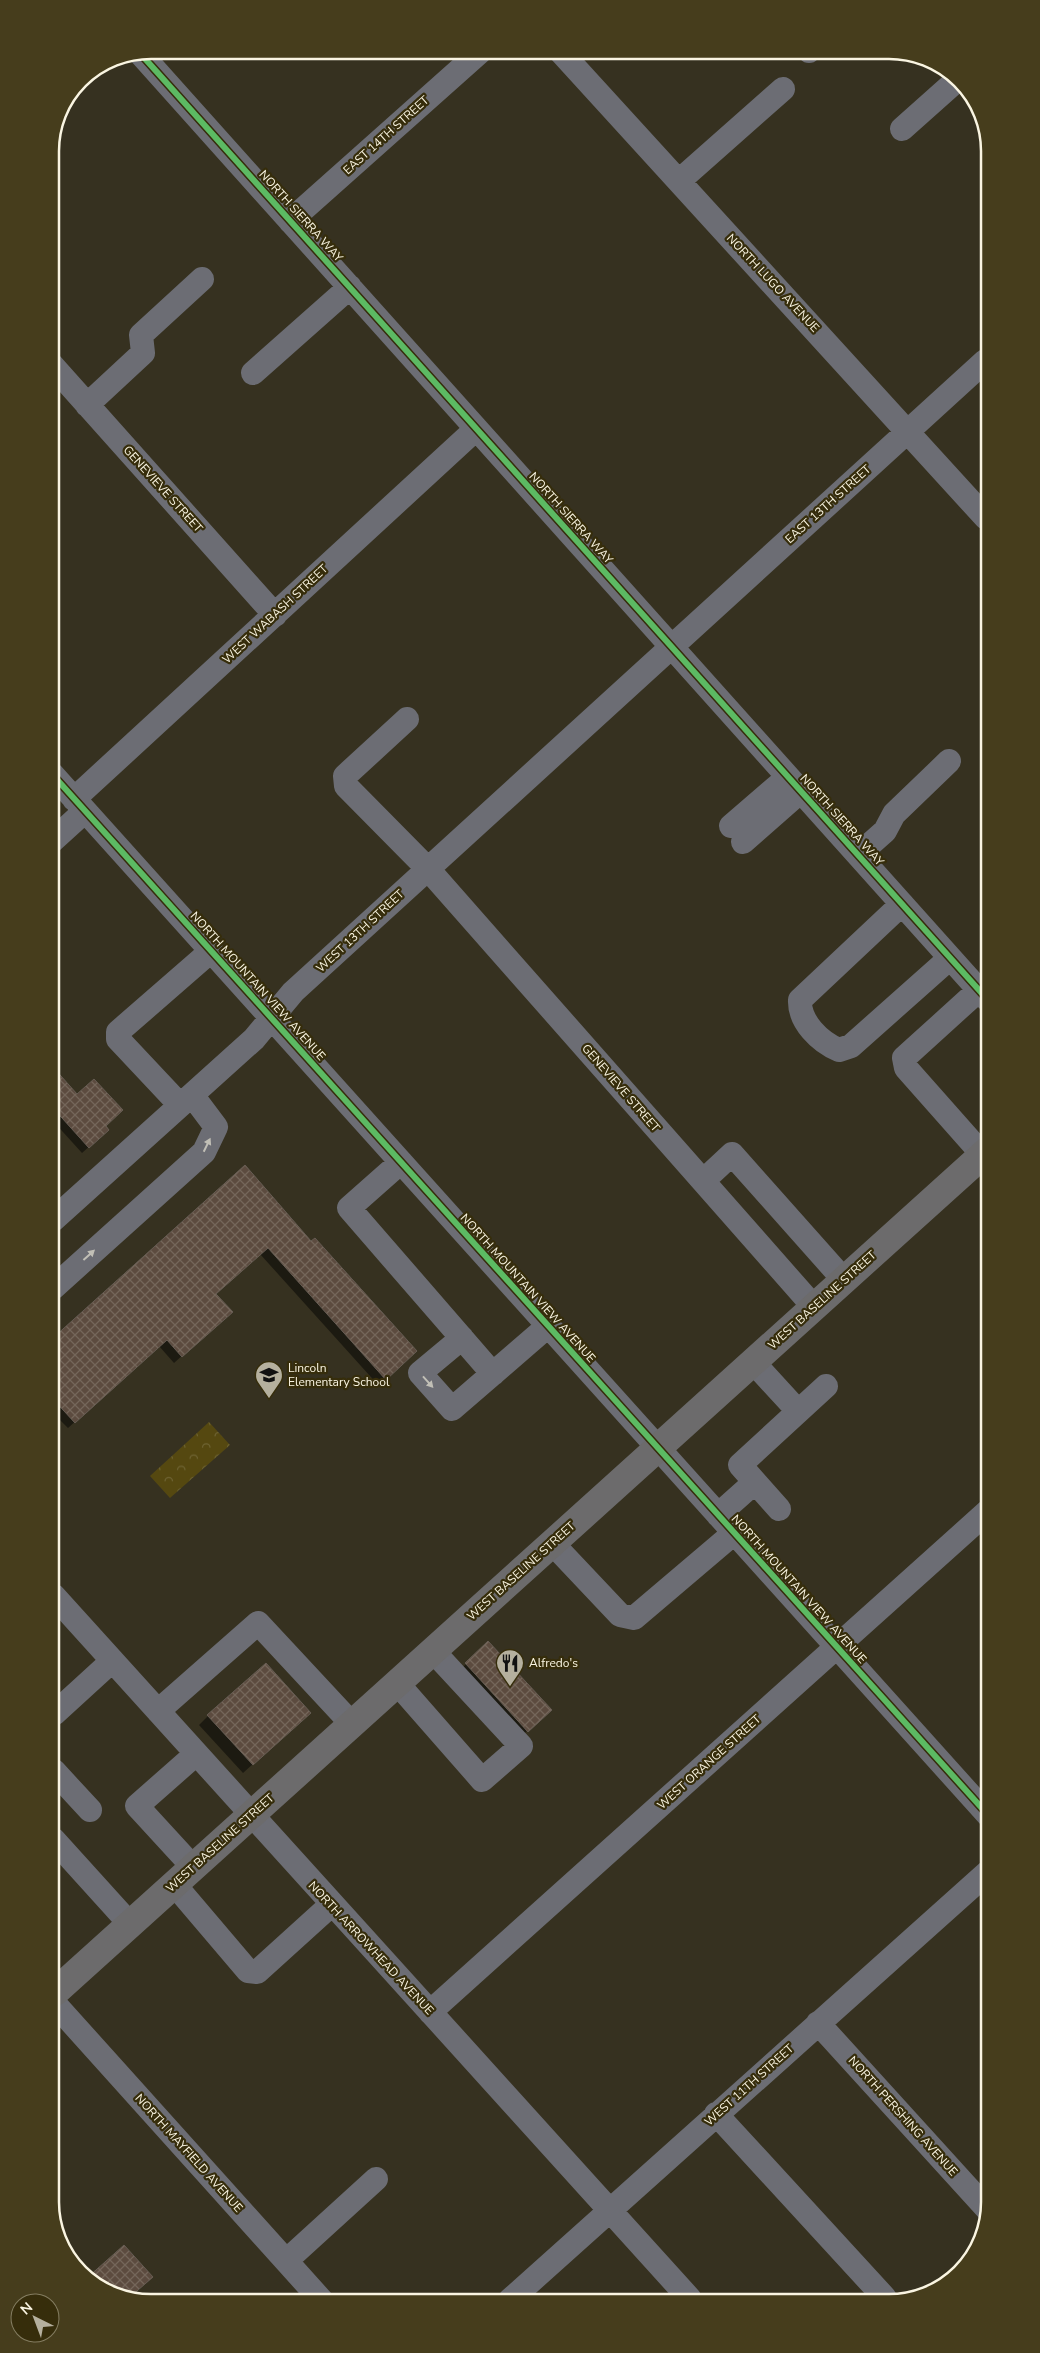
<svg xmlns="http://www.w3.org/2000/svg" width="1040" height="2353" font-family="'Nunito Sans',sans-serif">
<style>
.park{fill:url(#park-crowns)}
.shadow{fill:#0007}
.building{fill:url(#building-cross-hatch);stroke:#665c53}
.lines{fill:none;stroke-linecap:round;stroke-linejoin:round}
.minor{stroke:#6c6d74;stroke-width:24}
.major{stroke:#6c6b6c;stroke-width:28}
.cycleway-casing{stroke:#362d0b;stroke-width:9}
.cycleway{stroke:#5cba63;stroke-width:6}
.oneway{fill:#c1bfb6}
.labels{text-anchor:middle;stroke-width:4.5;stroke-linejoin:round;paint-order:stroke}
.street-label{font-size:12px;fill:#faf5e2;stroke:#362d0b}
.poi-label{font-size:12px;fill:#faf5e2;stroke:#362d0b;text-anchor:start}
.rim{fill:none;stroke:#faf5e2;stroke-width:2.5}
</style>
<defs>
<pattern id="park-crowns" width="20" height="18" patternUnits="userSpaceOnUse" patternTransform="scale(1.25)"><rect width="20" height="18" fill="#554810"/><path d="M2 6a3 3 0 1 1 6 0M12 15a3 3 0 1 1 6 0" fill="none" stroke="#6e6332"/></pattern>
<pattern id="building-cross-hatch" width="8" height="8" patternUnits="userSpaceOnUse" patternTransform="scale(1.25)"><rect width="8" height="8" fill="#5c4b3f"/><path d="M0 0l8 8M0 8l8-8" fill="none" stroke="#74665a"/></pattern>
</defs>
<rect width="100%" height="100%" fill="#363120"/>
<path class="park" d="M209,1422l21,23 -60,53 -20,-22z"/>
<path class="shadow" d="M53,1069l51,57 -3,10 -19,17 -29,-32z
M245,1167l66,76 105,108 -37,35 -119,-132 -45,40 9,24 -50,45 -15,-17 -91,82 -15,-15v-73z
M488,1643l55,74 -23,20 -60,-67z
M208,1716l92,6 -57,51 -44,-48z
M124,2247l18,39 -12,11 -40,-15 -3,-3z"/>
<path class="building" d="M53,1067l24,27 17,-15 29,31 -17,16 3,4 -20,18 -36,-40z
M245,1165l66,76 4,-3 102,113 -31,29 -118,-132 -52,46 17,18 -51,45 -15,-17 -92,83 -22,-24v-61z
M488,1641l64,69 -24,22 -63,-69z
M266,1663l45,50 -58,52 -46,-50z
M124,2245l29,32 -23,20 -40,-15 -3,-4z"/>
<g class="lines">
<path class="minor" d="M559,50l427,468
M809,51l1,-1
M139,52l848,947
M902,129l55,-49
M679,181l104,-92
M290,221l192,-171
M51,364l224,251
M253,373l97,-86
M87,405l56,-52 -2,-18 61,-56
M407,719l-62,57 1,10 82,83 386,438
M52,774l937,1042
M74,799l402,-370
M731,826l57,-49
M52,841l33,-30
M743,842l58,-51
M858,855l27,-24 9,-17 55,-53
M902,904l-102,96c-1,22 20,42 39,50l12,-4 99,-88
M979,990l-75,68 2,10 77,87
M180,1105l-62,-66v-7l93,-81
M401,1162l-52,46 144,166
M703,1181l29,-27 112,126
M53,1220l201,-181 39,-47 692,-631
M53,1288l151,-136 12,-25 -24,-32
M462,1338l-42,35 32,36 96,-83
M753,1362l45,49
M755,1482l24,27
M718,1515l37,-33 -15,-17 86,-79
M552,1543l68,72 14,3 100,-85
M54,1596l636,703
M397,1683l85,97 39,-34 -88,-95
M158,1711l100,-88 94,101
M54,1714l58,-53
M54,1771l36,39
M54,1840l76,84
M193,1867l-56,-61 59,-52
M174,1884l74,87 9,1 74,-67
M55,2004l268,298
M430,2012l558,-501
M818,2023l170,187
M716,2114l169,184
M286,2261l90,-82
M510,2300l479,-429"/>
<path class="major" d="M55,1992l932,-841"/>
<g class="cycleway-casing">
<path id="cycleway" d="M139,52l848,947
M52,774l937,1042"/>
</g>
<use href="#cycleway" class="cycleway"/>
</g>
<defs><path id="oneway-solid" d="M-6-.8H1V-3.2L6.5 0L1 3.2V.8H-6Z" transform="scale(1.25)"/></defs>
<g class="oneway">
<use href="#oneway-solid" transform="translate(207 1145) rotate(-64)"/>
<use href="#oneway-solid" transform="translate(89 1255) rotate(-42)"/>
<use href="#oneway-solid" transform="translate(428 1382) rotate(48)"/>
</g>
<defs>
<g id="school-pin" transform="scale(1.4375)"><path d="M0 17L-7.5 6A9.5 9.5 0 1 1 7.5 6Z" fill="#b5b09e" stroke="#362d0b"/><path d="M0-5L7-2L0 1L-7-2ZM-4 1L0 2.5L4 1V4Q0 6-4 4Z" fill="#111"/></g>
<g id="restaurant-pin" transform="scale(1.4375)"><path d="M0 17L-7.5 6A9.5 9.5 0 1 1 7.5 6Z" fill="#b5b09e" stroke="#362d0b"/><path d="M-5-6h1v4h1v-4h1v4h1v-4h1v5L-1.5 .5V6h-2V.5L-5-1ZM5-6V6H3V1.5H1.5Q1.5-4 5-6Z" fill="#111"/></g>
</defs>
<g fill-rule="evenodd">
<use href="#school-pin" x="269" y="1375"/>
<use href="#restaurant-pin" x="510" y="1663"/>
</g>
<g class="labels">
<g class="street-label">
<text transform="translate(386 135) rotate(-42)" y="4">EAST 14TH STREET</text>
<text transform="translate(301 216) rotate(48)" y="4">NORTH SIERRA WAY</text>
<text transform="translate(773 283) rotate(47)" y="4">NORTH LUGO AVENUE</text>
<text transform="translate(163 489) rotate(48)" y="4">GENEVIEVE STREET</text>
<text transform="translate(828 504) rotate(-42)" y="4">EAST 13TH STREET</text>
<text transform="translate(571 518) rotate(48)" y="4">NORTH SIERRA WAY</text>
<text transform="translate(275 614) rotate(-43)" y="4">WEST WABASH STREET</text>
<text transform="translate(842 820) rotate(48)" y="4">NORTH SIERRA WAY</text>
<text transform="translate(360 931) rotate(-43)" y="4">WEST 13TH STREET</text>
<text transform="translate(258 986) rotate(48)" y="4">NORTH MOUNTAIN VIEW AVENUE</text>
<text transform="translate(621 1088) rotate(49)" y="4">GENEVIEVE STREET</text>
<text transform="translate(528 1288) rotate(48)" y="4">NORTH MOUNTAIN VIEW AVENUE</text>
<text transform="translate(822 1300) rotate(-42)" y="4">WEST BASELINE STREET</text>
<text transform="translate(521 1571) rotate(-42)" y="4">WEST BASELINE STREET</text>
<text transform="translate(799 1589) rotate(48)" y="4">NORTH MOUNTAIN VIEW AVENUE</text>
<text transform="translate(709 1762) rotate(-42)" y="4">WEST ORANGE STREET</text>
<text transform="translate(220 1843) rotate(-42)" y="4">WEST BASELINE STREET</text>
<text transform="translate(371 1948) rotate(47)" y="4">NORTH ARROWHEAD AVENUE</text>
<text transform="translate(749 2085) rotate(-42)" y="4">WEST 11TH STREET</text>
<text transform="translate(903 2116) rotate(48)" y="4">NORTH PERSHING AVENUE</text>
<text transform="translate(189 2153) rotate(48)" y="4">NORTH MAYFIELD AVENUE</text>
</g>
<g class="poi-label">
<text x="288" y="1372">Lincoln<tspan x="288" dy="14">Elementary School</tspan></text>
<text x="529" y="1667">Alfredo's</text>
</g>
</g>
<path d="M0 0H1040V2353H0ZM151 59H889A92 92 0 0 1 981 151V2202A92 92 0 0 1 889 2294H151A92 92 0 0 1 59 2202V151A92 92 0 0 1 151 59Z" fill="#463d1c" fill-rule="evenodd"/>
<path class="rim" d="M151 59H889A92 92 0 0 1 981 151V2202A92 92 0 0 1 889 2294H151A92 92 0 0 1 59 2202V151A92 92 0 0 1 151 59Z"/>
<g transform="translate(35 2318) rotate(318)"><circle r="24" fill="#362d0b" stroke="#847d61"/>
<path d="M0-4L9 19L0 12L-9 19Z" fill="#b5b09e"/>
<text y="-8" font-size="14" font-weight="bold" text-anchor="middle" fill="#faf5e2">N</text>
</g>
</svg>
